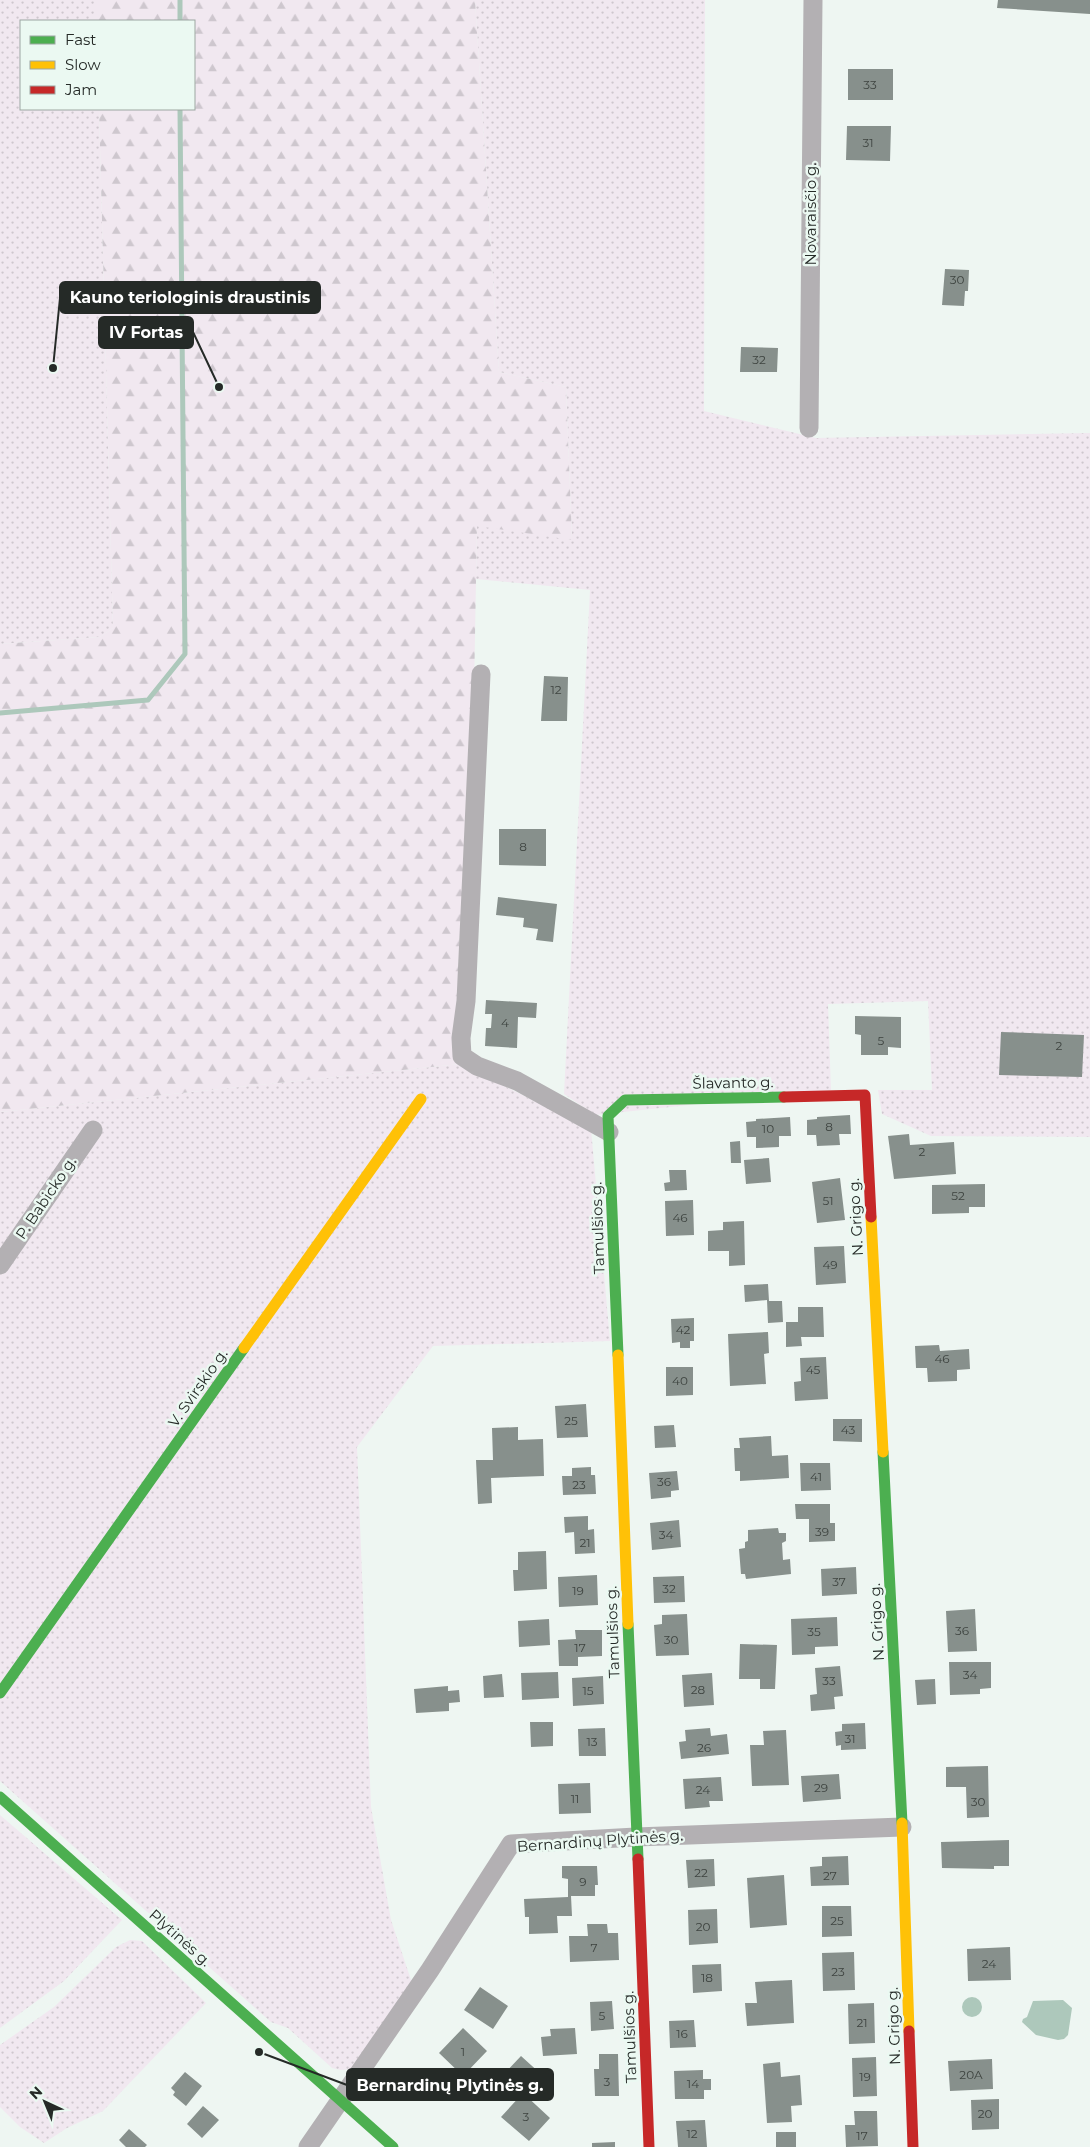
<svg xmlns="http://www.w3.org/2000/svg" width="1090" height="2147" font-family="Montserrat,sans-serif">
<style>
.grass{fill:url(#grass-dots)}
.forest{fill:url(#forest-firs)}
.water{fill:#adc8bb}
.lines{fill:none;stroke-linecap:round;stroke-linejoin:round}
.stream{stroke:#adc8bb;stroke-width:5}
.building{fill:#87908c}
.street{stroke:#b3b0b3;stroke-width:19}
.fast{stroke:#4caf50;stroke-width:11}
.slow{stroke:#ffc107;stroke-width:11}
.jam{stroke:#c62828;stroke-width:11}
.labels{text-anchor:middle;stroke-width:5;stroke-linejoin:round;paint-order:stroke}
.number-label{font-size:12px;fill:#3e4440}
.street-label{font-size:15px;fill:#252a27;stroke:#ebf9f2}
.leader{fill:none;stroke:#252a27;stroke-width:2}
.callout-dot{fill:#252a27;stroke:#ebf9f2;stroke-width:2}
.callout{fill:#252a27;stroke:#252a27;stroke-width:2}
.callout-label{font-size:16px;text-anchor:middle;font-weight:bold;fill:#fff}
</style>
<defs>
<pattern id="grass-dots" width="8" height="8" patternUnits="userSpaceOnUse" patternTransform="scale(1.25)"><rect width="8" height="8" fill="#f1e8f0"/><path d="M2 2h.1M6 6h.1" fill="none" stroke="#cec7ce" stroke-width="1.8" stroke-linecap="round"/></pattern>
<pattern id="forest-firs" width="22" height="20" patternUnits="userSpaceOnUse" patternTransform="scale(1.25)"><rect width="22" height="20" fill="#f1e8f0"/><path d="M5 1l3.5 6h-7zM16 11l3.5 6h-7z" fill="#cec7ce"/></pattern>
</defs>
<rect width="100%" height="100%" fill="#eef6f2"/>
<path class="grass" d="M0,0h96v21h-75v88h78l14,519 -13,9 -100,7z
M475,0h230l-1,411 112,27 274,-5v704l-159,-1 -49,-22 -4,-24h54l-4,-89 -100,3 3,86 -236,25 -31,-21 26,-504 -114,-11 1,-54 95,14 -6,-152 -67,-15z
M460,1064l131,65 19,212 -177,5 -76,101 14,360 20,113 21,63 -61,86 -10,1 -9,-2 -44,-40 -17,-6 -271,-241v-669z
M0,1815l122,105 -58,61 -64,47z
M130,1940l12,1 64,62 -103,108 -36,17 -23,15 -24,-16 -20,-20v-62l54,-38 62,-60z"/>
<path class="forest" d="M96,0h379l24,372 67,15 6,153 -95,-14 -4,220 -14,202 -2,104 3,12 -460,48v-468l100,-7 13,-9 -14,-519h95v-88h-98z"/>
<path class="water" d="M962 2007a10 10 0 1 1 20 0a10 10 0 1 1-20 0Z
M1063,2000l9,8 -4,27 -4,4 -6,1 -22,-5 -14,-13 1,-3 4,-2 6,-16z"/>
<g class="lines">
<path class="stream" d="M180,0v21
M0,713l148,-13 37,-46 -5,-545"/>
</g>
<path class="building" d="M998,0h92v14l-93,-6z
M848,69h45v31h-45z
M847,126h44l-1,35 -44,-1z
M945,269l24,1 -1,21h-3l-1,15 -22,-1z
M741,347l37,1 -1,24h-37z
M544,676l24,1 -1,44h-26z
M499,829h47v37l-47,-1z
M498,897l59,7 -4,38 -17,-2 2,-11 -15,-2 1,-9 -28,-3z
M486,1000l51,3 -1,15 -18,-1 -1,31 -32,-2 1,-18h5l1,-14h-7z
M855,1016l46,1v31l-13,-1v8h-27v-20l-6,-1z
M1001,1032l83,3 -2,42 -83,-2z
M850,1115l1,19h-12l1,11 -23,1 -1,-11h-9v-15l10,-1v-2z
M790,1117l1,19h-12v11l-23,1v-11h-9l-1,-15 10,-1v-2z
M909,1134l1,11 44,-3 2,32 -62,5 -6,-43z
M740,1141l1,22h-10l-1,-21z
M769,1158l2,24 -25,2 -2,-24z
M669,1170h17l1,20 -22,1 -1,-8 6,-1z
M840,1178l5,42 -28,3 -5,-41z
M985,1184v23h-16v6l-37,1v-29z
M693,1200l1,35 -28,1 -1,-35z
M744,1221l1,44 -16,1v-15h-21v-20l15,-1v-8z
M844,1246l2,37 -30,2 -2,-38z
M768,1284l1,17h13l1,21 -15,1 -1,-23 -22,2 -1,-17z
M798,1307h25l1,30h-23l1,9 -16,1v-25h12z
M694,1318v23h-4v7h-10v-6l-8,1 -1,-24z
M768,1332l1,21 -5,1 2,30 -36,2 -2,-52z
M939,1345l1,6 29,-2 1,20 -13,1v11l-29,1 -1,-14h-11l-1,-22z
M826,1357l2,42 -33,2 -1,-19 7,-1 -1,-23z
M666,1367h27v28l-27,1z
M586,1404l2,33 -31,1 -2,-32z
M833,1419h29v23l-29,-1z
M674,1425l2,22 -21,1 -1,-22z
M518,1427v13l25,-1 1,37 -53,2 1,25 -14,1 -2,-44h17l-1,-32z
M771,1436l1,20 16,-1 1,23 -49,3v-10h-5l-1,-23h6l-1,-10z
M800,1463h30l1,27 -30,1z
M591,1467v8h4l1,19 -33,1 -1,-19h10v-8z
M677,1471l2,19 -8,1v6l-20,2 -2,-26z
M795,1504h35v19h5v18l-26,1v-23h-13z
M588,1516v14l6,-1 1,24 -20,1 -1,-22 -9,1 -1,-16z
M679,1520l2,27 -29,3 -2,-27z
M778,1528l1,5h7v8l-4,2 1,17 7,-1 1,15 -45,5 -1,-5h-4l-2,-25 6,-1v-6l3,-1v-11z
M546,1551l1,38 -33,2 -1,-21h5v-18z
M856,1567l1,27 -35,2 -1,-27z
M597,1575l1,30 -39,2 -1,-30z
M684,1576l1,26 -31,1 -1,-26z
M975,1609l2,42 -29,1 -2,-41z
M687,1614l2,41 -33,1 -2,-31 8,-1v-9z
M837,1617l1,29 -23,1v7l-23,1 -1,-36z
M549,1619l1,26 -31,2 -1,-26z
M575,1630h27v26l-24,1v9h-19l-1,-26 18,-1z
M740,1644l37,1 -2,44h-15v-10h-21z
M949,1662h42v26l-11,1v5l-30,1z
M840,1666l3,30 -9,1 1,12 -24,2 -1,-16 7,-1 -2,-26z
M558,1672l1,26 -37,2 -1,-27z
M712,1673l2,32 -30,2 -2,-32z
M502,1674l2,23 -20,1 -1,-22z
M603,1676l1,28 -31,2 -1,-28z
M935,1679l1,25 -19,1 -2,-25z
M448,1686v5l11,-1 1,12 -11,1v8l-33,2 -2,-24z
M530,1722h23v24l-22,1z
M865,1723l1,26 -25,1v-5l-5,1 -1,-14 7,-1v-7z
M605,1728l1,28h-27l-1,-27z
M710,1728l1,8 16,-2 2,20 -48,5 -2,-17 7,-1 -1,-11z
M786,1730l3,55 -37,1 -2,-41h14l-1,-14z
M988,1766l1,51 -22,1 -1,-31h-20v-20z
M839,1774l2,25 -38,3 -2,-26z
M721,1777l2,24h-14l1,6 -25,2 -2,-30z
M590,1783l1,30 -32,1 -1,-30z
M1009,1840v26h-15v3l-52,-1 -1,-26z
M848,1856l1,29 -38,1 -1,-19 12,-1v-9z
M714,1859l1,27 -27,2 -2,-28z
M562,1866h35l1,19h-3v11h-24l1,20h-15l1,17 -29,1v-17h-4l-1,-18 44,-2v-18l-6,-1z
M784,1875l3,50 -37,3 -3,-50z
M822,1906h29l1,30 -30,1z
M717,1909l1,34 -29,2 -1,-35z
M587,1924h20l1,9h10l1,27 -49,2 -1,-26h19z
M1010,1947l1,33 -43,1 -1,-32z
M854,1952l1,38 -32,1 -1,-38z
M721,1964l1,27 -29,2 -1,-28z
M792,1980l2,43 -47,3 -2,-23h12l-2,-21z
M480,1987l28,19 -15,23 -29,-19z
M612,2001l2,28 -23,2 -1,-29z
M874,2003l1,40 -26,1 -1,-40z
M694,2020l2,27 -26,1 -1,-27z
M463,2028l24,23 -24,25 -24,-23z
M575,2028l2,26 -34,2 -2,-19 10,-1 -1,-7z
M599,2054h19l1,42h-24l-1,-27h5z
M521,2056l21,19 -19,18 -21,-17z
M876,2057l1,39 -24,1 -1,-39z
M992,2059l1,30 -43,2 -2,-30z
M780,2062l1,15 19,-2 2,30 -11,1 1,16 -25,1 -4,-59z
M703,2070v9h8v11h-7v9h-29l-1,-28z
M185,2072l17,14 -16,20 -13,-11 2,-3 -4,-4z
M523,2093l27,25 -21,23 -28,-24z
M999,2099v30l-27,1 -1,-30z
M203,2106l16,14 -17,18 -15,-14z
M854,2111h23l1,35 -32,1 -1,-22h10z
M705,2120l2,27h-29l-2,-26z
M129,2129l18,16 -2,2h-19l-7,-7z
M776,2132h20v15h-20z
M615,2142v5h-23v-4z"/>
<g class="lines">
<path class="street" d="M809,428l4,-428
M481,674l-15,327 -5,37 1,18 15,10 40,15 92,51
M0,1265l93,-135
M308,2147l122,-177 81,-126 125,-7 266,-10"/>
<path class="fast" d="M618,1355l-10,-239 17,-16 159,-3
M883,1452l19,371
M628,1624l10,235
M0,1693l244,-345
M0,1797l393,350"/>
<path class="slow" d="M871,1217l12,235
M244,1348l177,-249
M618,1355l10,269
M902,1823l7,208"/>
<path class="jam" d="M784,1097l81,-2 6,122
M638,1859l11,288
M909,2031l4,116"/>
</g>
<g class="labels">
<g class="number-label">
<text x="870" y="89">33</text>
<text x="868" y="147">31</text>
<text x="957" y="284">30</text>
<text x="759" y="364">32</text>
<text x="556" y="694">12</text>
<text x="523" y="851">8</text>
<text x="505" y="1027">4</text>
<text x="881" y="1045">5</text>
<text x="1059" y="1050">2</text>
<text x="829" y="1131">8</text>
<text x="768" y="1133">10</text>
<text x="922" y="1156">2</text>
<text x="958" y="1200">52</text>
<text x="828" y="1205">51</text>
<text x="680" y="1222">46</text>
<text x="830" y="1269">49</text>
<text x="683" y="1334">42</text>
<text x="942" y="1363">46</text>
<text x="813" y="1374">45</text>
<text x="680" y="1385">40</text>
<text x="571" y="1425">25</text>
<text x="848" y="1434">43</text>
<text x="816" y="1481">41</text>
<text x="664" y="1486">36</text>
<text x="579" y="1489">23</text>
<text x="822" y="1536">39</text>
<text x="666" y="1539">34</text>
<text x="585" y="1547">21</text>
<text x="839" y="1586">37</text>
<text x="669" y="1593">32</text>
<text x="578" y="1595">19</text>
<text x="962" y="1635">36</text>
<text x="814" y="1636">35</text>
<text x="671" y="1644">30</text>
<text x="580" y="1652">17</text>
<text x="970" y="1679">34</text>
<text x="829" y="1685">33</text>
<text x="698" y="1694">28</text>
<text x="588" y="1695">15</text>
<text x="850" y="1743">31</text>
<text x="592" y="1746">13</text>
<text x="704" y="1752">26</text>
<text x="821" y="1792">29</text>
<text x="703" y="1794">24</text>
<text x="575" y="1803">11</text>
<text x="978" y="1806">30</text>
<text x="701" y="1877">22</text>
<text x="830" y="1880">27</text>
<text x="583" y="1886">9</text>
<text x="837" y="1925">25</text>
<text x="703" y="1931">20</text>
<text x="594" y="1952">7</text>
<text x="989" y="1968">24</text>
<text x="838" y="1976">23</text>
<text x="707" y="1982">18</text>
<text x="602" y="2020">5</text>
<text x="862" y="2027">21</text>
<text x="682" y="2038">16</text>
<text x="463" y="2056">1</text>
<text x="971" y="2079">20A</text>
<text x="865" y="2081">19</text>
<text x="607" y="2086">3</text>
<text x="693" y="2088">14</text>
<text x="985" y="2118">20</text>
<text x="526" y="2121">3</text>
<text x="692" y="2138">12</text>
<text x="862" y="2140">17</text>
</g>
<g class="street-label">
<text transform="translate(811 214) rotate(-90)" y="5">Novaraisčio g.</text>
<text transform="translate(733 1083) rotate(-1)" y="5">Šlavanto g.</text>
<text transform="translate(46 1198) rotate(-56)" y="5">P. Babicko g.</text>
<text transform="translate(856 1217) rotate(-93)" y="5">N. Grigo g.</text>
<text transform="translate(598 1228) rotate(-92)" y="5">Tamulšios g.</text>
<text transform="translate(198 1388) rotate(-55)" y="5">V. Svirskio g.</text>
<text transform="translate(877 1622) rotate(-93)" y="5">N. Grigo g.</text>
<text transform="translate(613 1632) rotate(-92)" y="5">Tamulšios g.</text>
<text transform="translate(600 1841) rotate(-4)" y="5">Bernardinų Plytinės g.</text>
<text transform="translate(180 1938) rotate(42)" y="5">Plytinės g.</text>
<text transform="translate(894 2026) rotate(-92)" y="5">N. Grigo g.</text>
<text transform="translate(630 2037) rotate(-92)" y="5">Tamulšios g.</text>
</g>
</g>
<path class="leader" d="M53 368L60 298M219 387L193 332M259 2052L347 2085"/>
<g class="callout-dot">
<circle cx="53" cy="368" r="5"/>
<circle cx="219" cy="387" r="5"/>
<circle cx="259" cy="2052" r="5"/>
</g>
<g class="callout">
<rect x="60" y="282" width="260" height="31" rx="5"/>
<rect x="99" y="317" width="94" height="31" rx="5"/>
<rect x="347" y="2069" width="206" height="31" rx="5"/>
</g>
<g class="callout-label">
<text x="190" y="303">Kauno teriologinis draustinis</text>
<text x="146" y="338">IV Fortas</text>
<text x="450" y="2091">Bernardinų Plytinės g.</text>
</g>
<rect x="20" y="20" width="175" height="90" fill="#ebf9f2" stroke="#9ca6a1"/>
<rect x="30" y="36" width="25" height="8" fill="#4caf50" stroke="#9ca6a1"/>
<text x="65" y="45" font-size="15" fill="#252a27">Fast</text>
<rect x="30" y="61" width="25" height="8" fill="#ffc107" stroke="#9ca6a1"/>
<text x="65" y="70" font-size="15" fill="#252a27">Slow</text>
<rect x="30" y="86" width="25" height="8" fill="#c62828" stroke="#9ca6a1"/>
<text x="65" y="95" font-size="15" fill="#252a27">Jam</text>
<g transform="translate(45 2102) rotate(316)" stroke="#ebf9f2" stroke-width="4" paint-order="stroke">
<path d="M0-4L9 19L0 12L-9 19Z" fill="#252a27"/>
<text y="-8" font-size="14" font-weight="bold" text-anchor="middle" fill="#252a27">N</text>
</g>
</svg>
